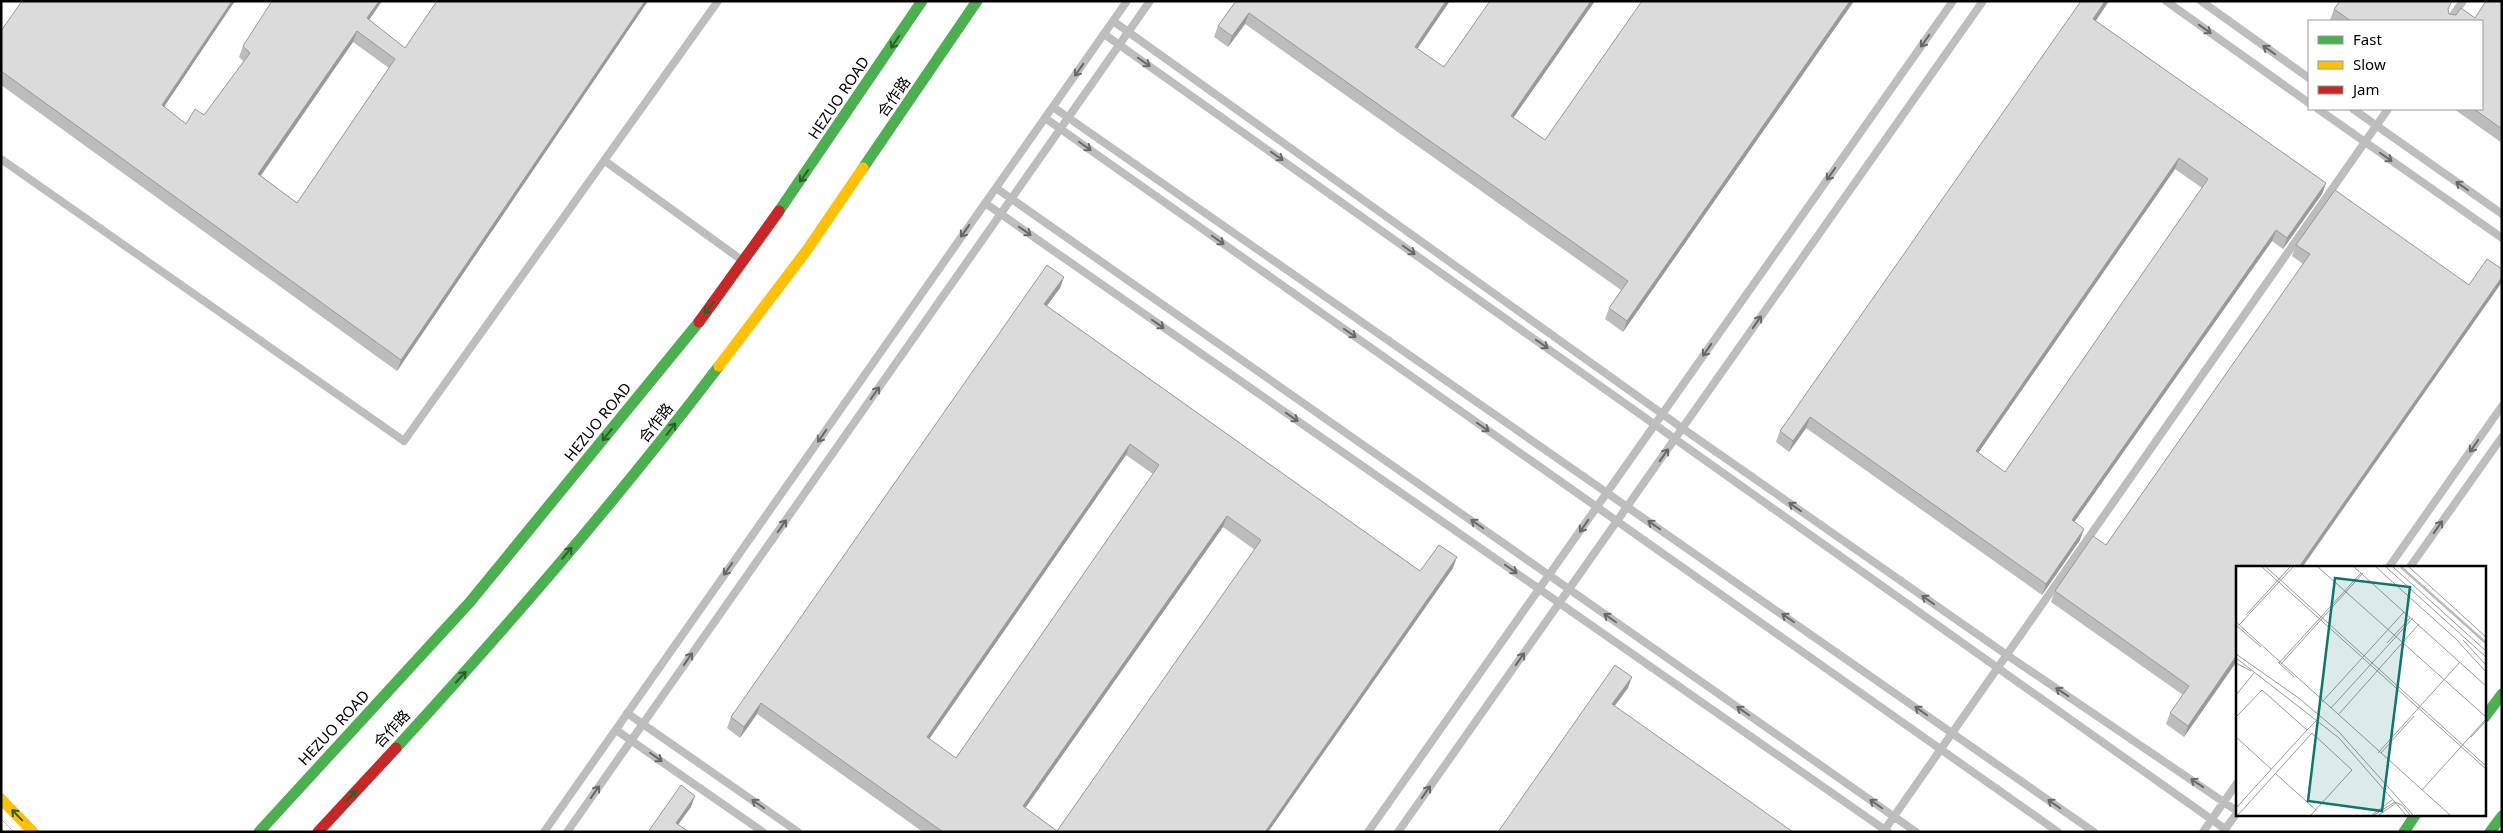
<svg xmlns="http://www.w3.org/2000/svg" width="2503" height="833" font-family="'Noto Sans','Noto Sans SC',sans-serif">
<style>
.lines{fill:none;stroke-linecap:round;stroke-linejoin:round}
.lane{stroke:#bdbdbd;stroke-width:8}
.fast{stroke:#4caf50;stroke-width:11}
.slow{stroke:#ffc107;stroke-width:11}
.jam{stroke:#c62828;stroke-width:11}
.tram{stroke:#bdbdbd;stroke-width:1}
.wall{fill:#bcbcbc;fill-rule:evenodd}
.shaded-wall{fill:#999}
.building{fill:#dbdbdb;stroke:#999;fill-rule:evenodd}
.oneway{stroke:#686868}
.oneway2{stroke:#2a602c}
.labels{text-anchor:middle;stroke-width:4.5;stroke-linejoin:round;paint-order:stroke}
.street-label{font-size:15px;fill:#000;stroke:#fff}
.inset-river{fill:none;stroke:#bababa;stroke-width:2.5}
.inset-road{fill:none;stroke:#999;stroke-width:1}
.view{fill:#0f766e;fill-opacity:0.15;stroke:#0f766e;stroke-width:2.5}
.inset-edge{fill:none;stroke:#000;stroke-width:2.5}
</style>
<rect width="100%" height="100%" fill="#fff"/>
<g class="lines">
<path class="lane" d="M2166,1l143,102
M2201,1l108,77
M1113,21l569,407 325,227 230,156
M2449,21l14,-20
M1104,34l1121,795
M1053,107l1041,725
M2318,109l184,129
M2353,109l149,105
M1045,118l1013,714
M1,159l403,282 314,-440
M605,161l138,100
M996,188l920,644
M985,203l903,629
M2389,567l113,-161
M2410,567l92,-130
M627,713l171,119
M616,730l147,102
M544,832l583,-831
M567,832l583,-831
M1368,832l585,-831
M1398,832l585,-831
M1883,832l505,-723
M2203,832l34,-49
M2223,832l14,-19"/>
<path class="fast" d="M863,168l114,-167
M779,211l143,-210
M2484,718l18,-24
M396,748c113,-123 222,-249 323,-382
M259,832l211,-230 229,-280
M2404,832l12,-18
M2490,832l12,-16"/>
<path class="slow" d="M719,366l88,-116 56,-82
M1,799l32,33"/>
<path class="jam" d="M699,322l80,-111
M318,832l78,-84"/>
<path class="tram" d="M1,819l13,13"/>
</g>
<path class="wall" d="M648,1l-251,370 -396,-286v-54l163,75 22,18 18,-9 40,-53 -5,-5 4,-11 126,-26 36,28zM353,42l36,26 -92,135 -36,-27z
M1236,1l181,47 128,92 309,-139 -231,331 -18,-13 4,-11 12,-18 -376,-266 -17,23 -14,-10 4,-11z
M2109,1l-13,20 230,162 -4,11 -39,55 -11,-8 -198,281 6,18 -38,55 -236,-167 -17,24 -13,-10 4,-11zM2175,169l27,19 -197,284 -27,-19z
M2502,1v142l-48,-34h28v-88h-150l-2,-1 4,-11 115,3v2l26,4z
M2296,245l173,40 33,-3 -318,455 -18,-13 4,-11 13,-18 -132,-93 4,-11 51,-46 197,-281 -11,-8z
M1064,277l-4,11 -13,18 373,265 33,-3 -185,264h-345l-166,-118 -17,24 -13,-10 4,-11zM1126,455l27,19 -197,284 -27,-19zM1223,527l32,23 -198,281 -32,-23z"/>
<path class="shaded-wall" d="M232,1h3l-77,115 4,-11z
M379,1h3l-19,28 4,-11z
M645,1h3l-251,370 4,-11z
M1446,1h4l-39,57 4,-11z
M1591,1h4l-88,126 4,-11z
M1850,1h4l-231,331 4,-11z
M2105,1h4l-20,29 4,-11z
M1249,13l-4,11 -17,23 4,-11z
M357,31l-4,11 -99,143 4,-11z
M2179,158l-4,11 -203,293 4,-11z
M2326,183l-4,11 -39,55 4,-11z
M2276,230l-4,11 -204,290 4,-11z
M1064,277l-4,11 -20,27 4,-11z
M2502,277v5l-200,285h-3z
M1810,417l-4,11 -17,24 4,-11z
M1130,444l-4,11 -203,293 4,-11z
M1227,516l-4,11 -204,290 4,-11z
M2084,529l-4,11 -38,55 4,-11z
M1457,557l-4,11 -185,264h-3z
M2237,655v6l-53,76 4,-11z
M1632,677l-4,11 -20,27 4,-11z
M761,703l-4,11 -17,24 4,-11z
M695,796l-4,11 -18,25 3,-9z"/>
<path class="building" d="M22,1h210l-70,104 24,19 9,-15 9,6 46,-62 -7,-7 29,-45h107l-12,17 38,30 32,-47h208l-244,359 -400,-289v-40zM357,31l38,28 -98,144 -39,-29z
M1236,1h210l-31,46 29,20 46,-66h101l-80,115 34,24 97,-139h208l-223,320 -18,-13 19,-27 -379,-268 -17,23 -14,-10z
M2081,1h24l-12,18 233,164 -39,55 -11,-8 -204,290 12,9 -38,55 -236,-167 -17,24 -13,-10zM2179,158l29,21 -203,293 -29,-21z
M2340,1h112l-4,8 1,5 7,1 5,-7 14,10 11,-17h16v128l-28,-20h8v-88h-131l-17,-12z
M2335,190l134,95 18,-26 15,10v8l-203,290h-62v88l-49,71 -18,-13 19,-27 -134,-95 38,-55 13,9 204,-291 -14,-9z
M1047,265l17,12 -20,27 376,267 19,-26 18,12 -192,275h-322l-182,-129 -17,24 -13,-10zM1130,444l29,21 -203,293 -29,-21zM1227,516l34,24 -204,291 -34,-25z
M1615,665l17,12 -20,27 181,128h-295z
M681,785l14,11 -19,27 13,9h-41z"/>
<defs><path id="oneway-shaft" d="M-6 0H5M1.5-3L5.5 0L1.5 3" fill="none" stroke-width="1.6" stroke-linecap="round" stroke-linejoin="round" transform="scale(1.25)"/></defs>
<g class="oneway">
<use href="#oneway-shaft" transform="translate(2205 29) rotate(35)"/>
<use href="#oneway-shaft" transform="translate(1925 41) rotate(125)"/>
<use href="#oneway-shaft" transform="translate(2269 50) rotate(-145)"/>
<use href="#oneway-shaft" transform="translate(1144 62) rotate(35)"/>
<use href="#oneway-shaft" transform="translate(1079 70) rotate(125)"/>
<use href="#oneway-shaft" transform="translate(1085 146) rotate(35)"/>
<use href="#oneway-shaft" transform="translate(1277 156) rotate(35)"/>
<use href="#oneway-shaft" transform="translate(2386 157) rotate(35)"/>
<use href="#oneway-shaft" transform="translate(1831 174) rotate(125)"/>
<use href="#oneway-shaft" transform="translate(2462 186) rotate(-145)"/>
<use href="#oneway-shaft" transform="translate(965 231) rotate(125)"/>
<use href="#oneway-shaft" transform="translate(1025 231) rotate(35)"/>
<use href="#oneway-shaft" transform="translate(1218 240) rotate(35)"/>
<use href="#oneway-shaft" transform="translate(1409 250) rotate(35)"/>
<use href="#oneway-shaft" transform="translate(1757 322) rotate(-55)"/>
<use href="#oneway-shaft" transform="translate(1158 324) rotate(35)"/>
<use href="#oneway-shaft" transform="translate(1350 333) rotate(35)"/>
<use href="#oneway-shaft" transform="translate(1542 344) rotate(35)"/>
<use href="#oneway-shaft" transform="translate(1707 350) rotate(125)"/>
<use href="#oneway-shaft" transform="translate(875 393) rotate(-55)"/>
<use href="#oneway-shaft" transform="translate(1292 417) rotate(35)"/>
<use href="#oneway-shaft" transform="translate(1483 427) rotate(35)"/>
<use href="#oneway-shaft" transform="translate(822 436) rotate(125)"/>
<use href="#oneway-shaft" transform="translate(2474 446) rotate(125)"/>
<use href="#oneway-shaft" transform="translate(1664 455) rotate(-55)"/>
<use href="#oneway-shaft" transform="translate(1795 507) rotate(-145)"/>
<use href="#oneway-shaft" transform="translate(1477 524) rotate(-145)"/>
<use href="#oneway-shaft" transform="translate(1654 525) rotate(-145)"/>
<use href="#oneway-shaft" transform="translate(782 526) rotate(-55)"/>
<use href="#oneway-shaft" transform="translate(1584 526) rotate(125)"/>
<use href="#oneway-shaft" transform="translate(2438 527) rotate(-55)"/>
<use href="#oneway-shaft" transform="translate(728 569) rotate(125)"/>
<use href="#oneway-shaft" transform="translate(1511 569) rotate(35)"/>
<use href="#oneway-shaft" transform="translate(1928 600) rotate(-145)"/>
<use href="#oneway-shaft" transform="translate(1610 618) rotate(-145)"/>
<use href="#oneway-shaft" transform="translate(1788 618) rotate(-145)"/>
<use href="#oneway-shaft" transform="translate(688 659) rotate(-55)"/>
<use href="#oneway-shaft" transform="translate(1520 659) rotate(-55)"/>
<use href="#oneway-shaft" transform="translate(2062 692) rotate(-146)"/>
<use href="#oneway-shaft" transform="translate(1743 711) rotate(-145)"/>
<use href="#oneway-shaft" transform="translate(1921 711) rotate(-145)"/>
<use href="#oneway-shaft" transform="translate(656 757) rotate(35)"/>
<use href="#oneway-shaft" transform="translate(2197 783) rotate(-146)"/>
<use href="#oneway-shaft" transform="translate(595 792) rotate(-55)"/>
<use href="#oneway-shaft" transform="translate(1426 792) rotate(-55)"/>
<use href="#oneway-shaft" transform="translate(758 804) rotate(-145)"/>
<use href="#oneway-shaft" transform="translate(1876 804) rotate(-145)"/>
<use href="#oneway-shaft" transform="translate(2054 804) rotate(-145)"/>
</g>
<g class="oneway2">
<use href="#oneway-shaft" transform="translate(895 42) rotate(124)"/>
<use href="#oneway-shaft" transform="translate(804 176) rotate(125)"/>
<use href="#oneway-shaft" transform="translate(709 308) rotate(127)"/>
<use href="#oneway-shaft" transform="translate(671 429) rotate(-53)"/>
<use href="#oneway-shaft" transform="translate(607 435) rotate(129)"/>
<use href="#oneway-shaft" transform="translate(567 553) rotate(-50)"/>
<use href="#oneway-shaft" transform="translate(461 677) rotate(-47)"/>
<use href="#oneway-shaft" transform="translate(351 796) rotate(-47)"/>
<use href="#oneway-shaft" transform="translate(17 815) rotate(-134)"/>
</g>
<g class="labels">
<g class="street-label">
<text transform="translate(894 97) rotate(-55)" y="5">合作路</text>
<text transform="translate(839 98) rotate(-56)" y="5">HEZUO ROAD</text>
<text transform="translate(598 422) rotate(-51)" y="5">HEZUO ROAD</text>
<text transform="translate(656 423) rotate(-52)" y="5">合作路</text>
<text transform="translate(334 728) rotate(-47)" y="5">HEZUO ROAD</text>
<text transform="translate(392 729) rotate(-47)" y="5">合作路</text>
</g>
</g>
<g transform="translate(2236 566)">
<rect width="250" height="250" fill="#fff"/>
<path class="inset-river" d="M165,1l85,76"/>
<path class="inset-road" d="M26,1l224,202M30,1l220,199M82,1l168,150M118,1l132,119M140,1l80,72 30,33M150,1l100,90M157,1l93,84M173,1l77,70M10,49l44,-48M0,56l214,193M0,59l25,22M3,59l54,-58M227,74l23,25M151,77l23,-25M0,88l64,45 39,33 74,83M0,92l103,80 67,77M42,96l16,15M0,97l15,8M43,97l82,-90M45,98l82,-91M0,129l18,-22M86,136l82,-90M95,142l82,-90M102,149l81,-91M0,151l26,-27 45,40 -71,78M71,164l11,-11M0,171l35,32M235,171l15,-16M142,187l82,-91M145,187l33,-37M40,208l40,36M186,224l64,-71M2,249l74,-82 40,37 -41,45M136,249l20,-15M138,249l21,-13 7,3 8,10M143,249l17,-12"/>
<path class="view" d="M99,12l75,9 -28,224 -74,-10z"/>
<rect width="250" height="250" class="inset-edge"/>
</g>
<rect width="2503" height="833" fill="none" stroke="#000000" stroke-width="5"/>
<rect x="2308" y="20" width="175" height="90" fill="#ffffff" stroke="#999999"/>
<rect x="2318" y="36" width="25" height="8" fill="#4caf50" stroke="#999999"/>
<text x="2353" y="45" font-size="15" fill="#000000">Fast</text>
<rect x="2318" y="61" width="25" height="8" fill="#ffc107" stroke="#999999"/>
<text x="2353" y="70" font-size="15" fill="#000000">Slow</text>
<rect x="2318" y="86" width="25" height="8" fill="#c62828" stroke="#999999"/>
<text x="2353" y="95" font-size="15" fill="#000000">Jam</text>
</svg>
